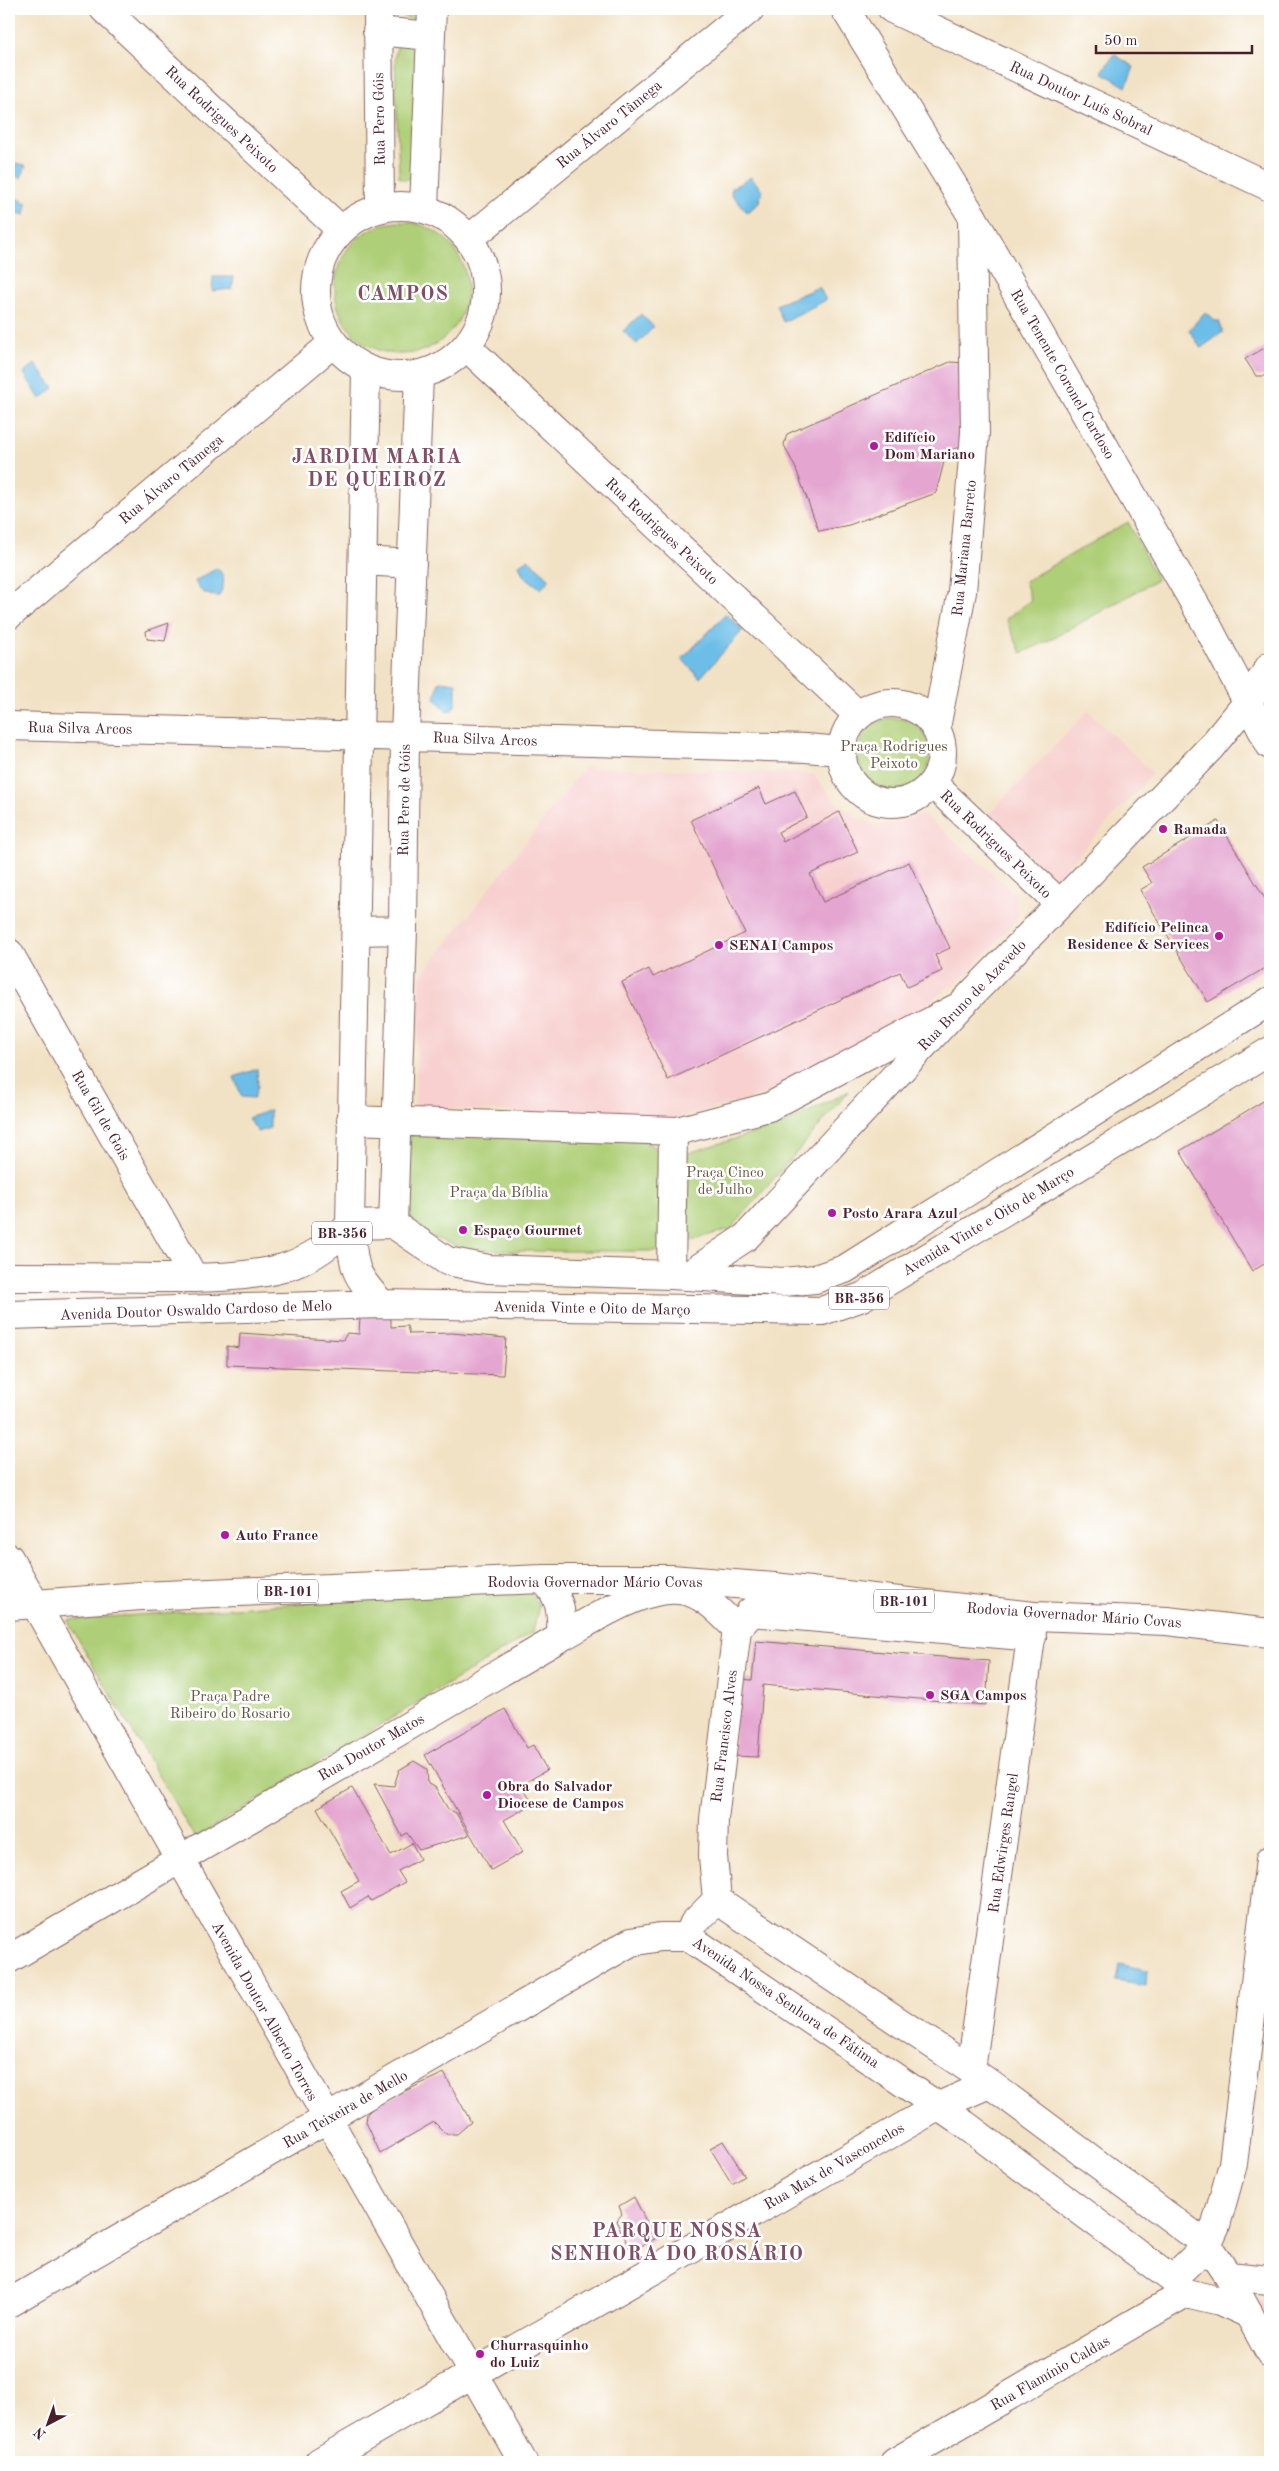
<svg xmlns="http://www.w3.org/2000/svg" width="1279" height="2471" font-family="'Old Standard TT',serif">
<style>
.built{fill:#f7d0cf}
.green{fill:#aecf77;stroke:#7c7751}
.water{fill:#6cbde7;stroke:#5b6e89}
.building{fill:#e4a6d0}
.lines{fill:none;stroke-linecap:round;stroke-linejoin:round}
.minor-casing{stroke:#856361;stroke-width:30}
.major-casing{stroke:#856361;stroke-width:30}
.highway-casing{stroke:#856361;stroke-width:30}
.minor{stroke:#fff;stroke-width:28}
.major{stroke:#fff;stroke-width:28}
.highway{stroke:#fff;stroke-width:28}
.poi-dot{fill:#b5179e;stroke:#fff;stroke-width:2}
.labels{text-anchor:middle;stroke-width:5;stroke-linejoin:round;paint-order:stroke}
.shield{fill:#fff;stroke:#80626b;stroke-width:1}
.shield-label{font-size:14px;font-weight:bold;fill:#4a1f2b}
.street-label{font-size:15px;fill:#4a1f2b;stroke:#fff}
.poi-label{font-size:15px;font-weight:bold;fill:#4a1f2b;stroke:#fff;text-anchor:start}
.park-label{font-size:15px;fill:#685442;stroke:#fff}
.district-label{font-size:20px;font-weight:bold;letter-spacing:1px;fill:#804e65;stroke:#fff}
</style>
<rect width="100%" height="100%" fill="#fff"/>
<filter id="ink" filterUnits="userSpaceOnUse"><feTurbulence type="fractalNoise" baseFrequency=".02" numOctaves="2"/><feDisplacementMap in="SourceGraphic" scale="10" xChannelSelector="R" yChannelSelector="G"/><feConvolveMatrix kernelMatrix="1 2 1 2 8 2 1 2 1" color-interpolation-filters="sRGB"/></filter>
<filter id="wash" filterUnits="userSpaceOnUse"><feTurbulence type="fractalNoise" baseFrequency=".0096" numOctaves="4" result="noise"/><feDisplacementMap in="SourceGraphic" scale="20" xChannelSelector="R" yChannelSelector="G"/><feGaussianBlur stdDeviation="1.12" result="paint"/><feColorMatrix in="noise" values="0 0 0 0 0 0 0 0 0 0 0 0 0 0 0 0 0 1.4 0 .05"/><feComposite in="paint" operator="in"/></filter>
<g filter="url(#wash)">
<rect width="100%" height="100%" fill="#f2e2c5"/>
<path class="built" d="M1088,711l65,62 -97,106 -69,-63z
M585,767l228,7 24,30 21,14 18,7 23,-3 24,-8 92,79 4,24 -52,57 -79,57 -125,64 -89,24 -259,-12 5,-130z
M1254,2301l16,2v26z"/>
<path class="green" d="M398,9h23v4l-8,7 -10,-4z
M398,43l23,1 -8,133 -8,3 -6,-3 -4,-122z
M335 288a66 66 0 1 1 132 0a66 66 0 1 1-132 0Z
M1128,522l29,58 -109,61 -27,12 -15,-34 25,-19 -6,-19z
M858 754a36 36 0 1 1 72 0a36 36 0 1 1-72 0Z
M849,1091l-118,138 -43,12v-88l96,-29z
M410,1130l234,10 14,10 6,16v85h-156l-47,-3 -31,-12 -22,-20z
M527,1587l12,18 -6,27 -338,206 -128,-218z"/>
<path class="water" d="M1114,54l20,13 -8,20 -24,-15z
M9,161l17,5 -5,12 -12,-4z
M751,177l12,14 -5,13 -11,8 -16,-18 1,-6z
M9,195l18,8 -2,12 -16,-4z
M213,277h21l-2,12 -20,2z
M819,287l7,13 -43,22 -7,-17z
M1205,312l10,9h4l4,11 -22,16 -12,-18z
M641,314l13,13 -17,17 -14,-13z
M35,364l19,24 -14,11 -16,-26z
M528,559l22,20 -9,10 -18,-14 -4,-10z
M217,568c10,9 7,17 2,28 -13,0 -19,-4 -24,-15z
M726,614l17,16 -43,48 -18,-19z
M439,681l17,2v20l-4,7 -5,1 -12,-12z
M257,1069l1,17 -4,12 -12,-1 -8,-20z
M270,1110v18l-12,4 -10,-14z
M1119,1964l28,6 -1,16 -30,-5z"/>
<g id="blocks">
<path class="building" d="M1270,345v31h-14l-11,-17z
M950,362l15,1 -2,84 -16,3 -11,43 -87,32 -30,6 -23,-62 -12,-24 3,-11z
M169,623l-4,18 -18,-2 -1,-8z
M9,776l4,9 -4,2z
M759,788l7,16 29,-13 12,26 -29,15 5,10 56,-30 19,40 -48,22 13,28 86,-40 41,86 -15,7 7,16 -35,16 -7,-15 -232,108 -46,-98 27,-13 4,8 92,-44 -54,-113z
M1218,821l52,86v58l-62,37 -68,-112 12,-7 -10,-16z
M1270,1097v164l-18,10 -72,-120z
M391,1313v14l16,-1 2,8 43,-1 54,5 -3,37 -276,-10v-19l12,2 1,-15 103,7 4,-7 12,1 1,-18z
M756,1641l233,20 -3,44 -223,-20 -5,72 -25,-1 6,-77 13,1z
M505,1709l22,39 6,-3 14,25 -26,15 12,19 -29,16 19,32 -32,18 -66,-115z
M414,1761l13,8 1,15 7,3 13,22 8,4 13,22 -50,15 -12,-17 -5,3 -28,-52 20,2 5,-16z
M352,1788l39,67 21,-12 8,16 -22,12 7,11 -34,19 -3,-4 -18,11 -9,-17 18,-10 -42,-73z
M444,2073l27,49 -14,12h-11l-12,-12 -54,31 -14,-31 1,-8 10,-10z
M723,2141l22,35 -13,8 -22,-36z
M634,2197l21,42 -24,11 -15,-29 6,-7 -3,-8z"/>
</g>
</g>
<g filter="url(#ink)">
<use href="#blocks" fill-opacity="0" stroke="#856361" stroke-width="1"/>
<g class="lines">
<g class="minor-casing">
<path id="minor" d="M104,9l237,221
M378,9l2,198
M892,9l378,178
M377,31l54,5
M316 291a85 85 0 1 1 170 0a85 85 0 1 1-170 0Z
M424,208l8,-199
M469,239l281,-230
M467,347l391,368
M363,561l49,3
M9,615l324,-272
M842 753a50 50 0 1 1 100 0a50 50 0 1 1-100 0Z
M9,726l797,22 35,3
M936,728l26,-136 13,-159 -3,-217
M932,783l128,121
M356,931l47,-1
M9,953l185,325
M351,1120l326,11 92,-24 187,-99
M393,1224l10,-294 2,-194 14,-361
M350,1225l16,-856
M671,1275l2,-144
M750,1612l282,25
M9,1959l552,-322c34,-18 92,-59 131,-44 18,7 32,23 45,36
M971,2070l63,-454
M1207,2245l9,-20 17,-61 37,-304
M1228,2276l42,4
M1186,2293l34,8 29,13
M895,2462l291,-169"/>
</g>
<g class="major-casing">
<path id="major" d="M845,9l127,207 235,409 63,120
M350,1225c4,42 2,48 32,79
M687,1276l59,-39 214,-231 100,-102 151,-157 36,-44 23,-37
M9,1277c48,0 96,0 145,1 42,0 88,1 129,-10 26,-8 48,-23 67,-43l43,-1 54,37 42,8 182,6 112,7 32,-3 30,-10 425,-268
M9,1315l373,-11 440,7 40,-14 408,-246
M9,1558l514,904
M717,1900l254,170 236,175 21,31 42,77
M717,1900l-4,-44 1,-37 23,-190 37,-42
M688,1937l276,187 208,155 35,-34
M688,1937l6,-14 23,-23
M9,2303l622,-361 29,-5h28
M319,2462l620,-356 50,-22"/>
</g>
<g class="highway-casing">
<path id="highway" d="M542,1579c19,16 20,34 19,58
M9,1606l132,-10 401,-17h129l103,8 260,29 133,5 103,12"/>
</g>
<use href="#minor" class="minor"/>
<use href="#major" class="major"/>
<use href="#highway" class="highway"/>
</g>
</g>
<g class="poi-dot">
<circle cx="874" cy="446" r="5"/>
<circle cx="1163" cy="829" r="5"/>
<circle cx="1219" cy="936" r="5"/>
<circle cx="719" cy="945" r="5"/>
<circle cx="832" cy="1213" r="5"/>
<circle cx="463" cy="1230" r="5"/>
<circle cx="225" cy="1535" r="5"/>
<circle cx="930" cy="1695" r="5"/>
<circle cx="487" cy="1795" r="5"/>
<circle cx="480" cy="2354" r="5"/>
</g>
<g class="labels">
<g class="shield">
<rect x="312" y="1221.5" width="60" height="23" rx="4"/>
<rect x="829" y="1286.5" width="60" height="23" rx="4"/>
<rect x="258" y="1579.5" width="60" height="23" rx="4"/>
<rect x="874" y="1589.5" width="60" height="23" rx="4"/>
</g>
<g class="shield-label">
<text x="342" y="1238">BR-356</text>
<text x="859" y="1303">BR-356</text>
<text x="288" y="1596">BR-101</text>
<text x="904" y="1606">BR-101</text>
</g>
<g class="street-label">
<text transform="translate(1081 98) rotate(25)" y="5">Rua Doutor Luís Sobral</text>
<text transform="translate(222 119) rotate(43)" y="5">Rua Rodrigues Peixoto</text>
<text transform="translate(379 119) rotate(-91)" y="5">Rua Pero Góis</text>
<text transform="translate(609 124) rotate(-39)" y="5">Rua Álvaro Tâmega</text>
<text transform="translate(1063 374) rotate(60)" y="5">Rua Tenente Coronel Cardoso</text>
<text transform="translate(171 479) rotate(-40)" y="5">Rua Álvaro Tâmega</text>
<text transform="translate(662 531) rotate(43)" y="5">Rua Rodrigues Peixoto</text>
<text transform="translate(964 548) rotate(-84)" y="5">Rua Mariana Barreto</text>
<text transform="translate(80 728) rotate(1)" y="5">Rua Silva Arcos</text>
<text transform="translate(485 739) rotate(2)" y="5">Rua Silva Arcos</text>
<text transform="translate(404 800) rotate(-89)" y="5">Rua Pero de Góis</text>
<text transform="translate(996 844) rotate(44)" y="5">Rua Rodrigues Peixoto</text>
<text transform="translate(972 995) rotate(-46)" y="5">Rua Bruno de Azevedo</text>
<text transform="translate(101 1115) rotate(60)" y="5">Rua Gil de Gois</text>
<text transform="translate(988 1221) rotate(-31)" y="5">Avenida Vinte e Oito de Março</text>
<text transform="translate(592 1308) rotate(1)" y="5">Avenida Vinte e Oito de Março</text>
<text transform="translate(196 1310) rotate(-2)" y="5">Avenida Doutor Oswaldo Cardoso de Melo</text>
<text x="595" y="1587">Rodovia Governador Mário Covas</text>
<text transform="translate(1074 1615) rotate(4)" y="5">Rodovia Governador Mário Covas</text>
<text transform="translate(724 1736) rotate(-83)" y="5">Rua Francisco Alves</text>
<text transform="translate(371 1747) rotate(-30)" y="5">Rua Doutor Matos</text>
<text transform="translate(1003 1843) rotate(-82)" y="5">Rua Edwirges Rangel</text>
<text transform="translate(786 2002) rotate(34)" y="5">Avenida Nossa Senhora de Fátima</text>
<text transform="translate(265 2011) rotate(61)" y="5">Avenida Doutor Alberto Torres</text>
<text transform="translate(345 2109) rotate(-30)" y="5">Rua Teixeira de Mello</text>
<text transform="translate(834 2166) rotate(-30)" y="5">Rua Max de Vasconcelos</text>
<text transform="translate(1050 2373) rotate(-30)" y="5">Rua Flamínio Caldas</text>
</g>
<g class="poi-label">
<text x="884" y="442">Edifício<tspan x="884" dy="17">Dom Mariano</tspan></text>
<text x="1173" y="834">Ramada</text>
<text x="1209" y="932" text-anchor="end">Edifício Pelinca<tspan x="1209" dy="17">Residence &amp; Services</tspan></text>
<text x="729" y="950">SENAI Campos</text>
<text x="842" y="1218">Posto Arara Azul</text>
<text x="473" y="1235">Espaço Gourmet</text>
<text x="235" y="1540">Auto France</text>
<text x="940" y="1700">SGA Campos</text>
<text x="497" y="1791">Obra do Salvador<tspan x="497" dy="17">Diocese de Campos</tspan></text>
<text x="490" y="2350">Churrasquinho<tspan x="490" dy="17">do Luiz</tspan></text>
</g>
<g class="park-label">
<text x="894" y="751">Praça Rodrigues<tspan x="894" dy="17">Peixoto</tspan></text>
<text x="725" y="1177">Praça Cinco<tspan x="725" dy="17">de Julho</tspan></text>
<text x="499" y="1197">Praça da Bíblia</text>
<text x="230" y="1701">Praça Padre<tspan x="230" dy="17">Ribeiro do Rosario</tspan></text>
</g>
<g class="district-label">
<text x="403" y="300">CAMPOS</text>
<text x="377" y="463">JARDIM MARIA<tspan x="377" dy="23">DE QUEIROZ</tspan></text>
<text x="677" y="2237">PARQUE NOSSA<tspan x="677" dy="23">SENHORA DO ROSÁRIO</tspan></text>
</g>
</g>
<rect width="1279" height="2471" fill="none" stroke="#fff" stroke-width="30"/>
<g transform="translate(48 2424) rotate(221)" stroke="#ffffff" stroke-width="4" paint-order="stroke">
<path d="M0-4L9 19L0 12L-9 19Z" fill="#4a1f2b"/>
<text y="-8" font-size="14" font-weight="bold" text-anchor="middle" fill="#4a1f2b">N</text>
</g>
<path d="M1096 45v8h156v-8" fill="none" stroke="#4a1f2b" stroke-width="2.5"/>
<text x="1104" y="45" font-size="15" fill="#4a1f2b" stroke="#ffffff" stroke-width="4" paint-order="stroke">50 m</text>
</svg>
